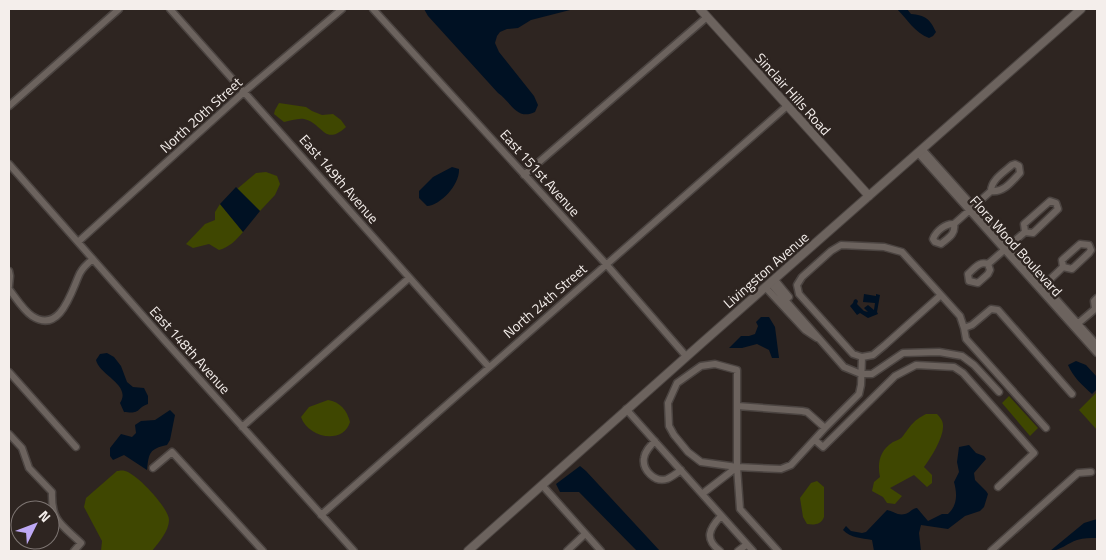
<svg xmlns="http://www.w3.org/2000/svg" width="1106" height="560" font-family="'Titillium Web',sans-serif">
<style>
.green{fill:#3f4701}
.water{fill:#001123}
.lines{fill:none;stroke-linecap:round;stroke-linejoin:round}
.minor-casing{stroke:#4b4441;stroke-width:9}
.tertiary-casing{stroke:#4b4441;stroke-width:10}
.minor{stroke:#6c635e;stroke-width:6}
.tertiary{stroke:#6c635e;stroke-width:8}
.labels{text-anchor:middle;stroke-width:5;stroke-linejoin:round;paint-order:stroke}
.street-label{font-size:14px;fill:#f4eeeb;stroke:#2e2521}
</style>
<rect width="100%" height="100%" fill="#2e2521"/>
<path class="green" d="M279,103l27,4 6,4 10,4 11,-1 8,6 5,7c-22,20 -23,-4 -42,-8 -6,-1 -14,2 -20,3l-10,-8 1,-4z
M266,172l11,4 3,8 -5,11 -15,16 -23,-22 19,-16z
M220,204l23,28c-7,8 -13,15 -24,18l-10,-6 -16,4 -7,-4 19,-20 10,-4v-8z
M1097,392v38l-18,-20z
M1009,396l29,32 -8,8 -28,-33z
M328,400c12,2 19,10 22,22 -7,23 -42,16 -49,-5l8,-10z
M926,414h11c3,3 6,7 6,11 1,12 -12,33 -19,42l8,8v8l-5,4 -13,-12 -24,13 12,8 -7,8 -8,-1 -4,-6 -11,-6 2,-9 6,-5c-3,-14 0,-27 13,-35 4,-2 8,-3 10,-6 9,-12 10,-15 23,-22z
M117,471c2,0 5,-1 8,0 11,2 44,37 44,49 0,11 -10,22 -17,31h-51l1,-10 -18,-34 2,-9z
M817,481l7,6v30c-3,8 -10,8 -17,7l-4,-7 -3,-19 11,-15z"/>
<path class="water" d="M424,9h150l-43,11 -13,8 -11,1 -7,3 -3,4 -2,7 4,9 35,44 4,9 -3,7c-18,9 -24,-10 -37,-19l-70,-77z
M897,9h10l4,5c14,1 19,5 25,18l-3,4 -4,2c-14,-5 -22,-19 -32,-29z
M452,167l7,2c1,15 -18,36 -32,37l-8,-8v-7l14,-14z
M236,187l24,24 -17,21 -23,-28z
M864,294l12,2v-2l4,1 -3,17 1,2 -10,4 -8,-5 -3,2 -7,-9 3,-3 1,-3 2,-1 2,2 -1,3 7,7 4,1 -4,-4 4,-3 6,5 1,-7 -12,-1z
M761,317h8l6,10 4,31h-7l-3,-8 -12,-6 -15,4h-13l12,-12h8l6,-2 3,-8 -2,-4z
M107,353l7,4 7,9 6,16 6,5 11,1 4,8v8c-13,5 -6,10 -24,8l-4,-9c12,-18 -21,-28 -24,-43l4,-6z
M1076,361l10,4 11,12v12l-5,5c-10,-9 -19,-17 -24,-29z
M170,410l5,5 -5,25 -3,5c-18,4 -18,8 -20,25l-23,-15 -11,5 -3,-4v-8l11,-14 11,3 4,-4 -1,-8 6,-4 14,-1z
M969,445l7,8 8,3 2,3 -12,14 1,7 11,11 2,3 -4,13 -4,4 -15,5 -17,13 -27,-4 -2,8 2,18h-47l-2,-11c-11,-2 -21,-2 -29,-10l3,-4 5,5 11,2 4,-1 21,-22c6,1 11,6 18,4 5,-1 6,-5 12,-6l11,13 14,-7h6c10,-9 9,-21 6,-32l5,-10 -2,-10 2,-15z
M580,466l6,5 74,80h-23l-58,-59h-19l-4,-8z
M1097,519v19c-7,0 -13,0 -20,2 -9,3 -18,11 -27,11l34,-28z"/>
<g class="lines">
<g class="minor-casing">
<path id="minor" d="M170,9l319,358
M373,9l233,255 80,92
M9,106l110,-97
M922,149l175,196
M918,153l179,200
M9,164l157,178 188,209
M524,175l183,-158
M954,224c2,10 -6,14 -13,20l-6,-2 -2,-3c3,-8 13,-16 21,-15l37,-33c0,-11 13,-19 21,-26l3,-1 4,2 1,7c-8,8 -16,20 -29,18
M78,242l167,-151 97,-82
M988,264l2,6 -2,4 -10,9 -9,-2 -1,-7c7,-6 11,-13 20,-10l37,-32 -1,-8 26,-23 6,2 2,6 -25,24 -8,-1
M9,271l1,5 -1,10
M775,280l14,17
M771,284l73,83 17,7h11l31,-21 36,-1 23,4 12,9 25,27
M1042,287l21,-20 -1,-7 18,-16 9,1 2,5 -2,3 -17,16 -9,-2
M766,288l39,42 12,8
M9,289c7,9 14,21 23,27 29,19 40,-27 48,-43 3,-6 8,-10 13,-14
M1095,309l-1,-8 3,-3
M1075,326l20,-17
M964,328l8,-3 19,-16 7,1 74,84
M862,357l11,-2 12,-10 56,-50
M9,372l67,75
M737,406l65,5 5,1 18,16
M626,409l127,142
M242,427l167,-149
M9,434l13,14 7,20 23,24c-1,29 9,32 29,51l-7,8
M815,440l8,7 72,-71 21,-11 38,2 9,6 71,80 -36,34
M655,441c-5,5 -10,10 -11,17 -2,12 11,25 23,21 5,-2 10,-6 14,-9
M737,467l-36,-5 -13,-10 -14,-17 -5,-9 -1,-23 9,-20 24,-17 14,-2 22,6v97l3,42 38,42
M153,468l19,-16 91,99
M542,485l59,66
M702,494l35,-27 44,2 10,-4 34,-37 34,-34 2,-9 1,-28 -9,-3 -54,-60 -2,-9 5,-8 29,-26 10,-6 43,2 18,5 58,64 4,12 2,11 80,89
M321,515l466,-409
M567,551l18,-17
M720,551c-16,-12 -11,-22 1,-35
M738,551l8,-6
M991,551l87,-78 13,-1"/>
</g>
<g class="tertiary-casing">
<path id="tertiary" d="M700,9l169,187
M468,551c203,-182 409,-362 613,-542"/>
</g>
<use href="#minor" class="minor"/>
<use href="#tertiary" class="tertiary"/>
</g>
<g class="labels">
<g class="street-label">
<text transform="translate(793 94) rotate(48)" y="5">Sinclair Hills Road</text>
<text transform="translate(201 115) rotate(-42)" y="5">North 20th Street</text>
<text transform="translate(540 173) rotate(48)" y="5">East 151st Avenue</text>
<text transform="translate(339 179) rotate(49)" y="5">East 149th Avenue</text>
<text transform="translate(1016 246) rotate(48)" y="5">Flora Wood Boulevard</text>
<text transform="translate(766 270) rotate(-41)" y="5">Livingston Avenue</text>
<text transform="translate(545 301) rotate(-41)" y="5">North 24th Street</text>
<text transform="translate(190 350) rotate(48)" y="5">East 148th Avenue</text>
</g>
</g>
<rect width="1106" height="560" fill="none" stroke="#f4eeeb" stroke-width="20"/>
<g transform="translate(35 525) rotate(48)"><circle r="24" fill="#2e2521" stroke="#7d7572"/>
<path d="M0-4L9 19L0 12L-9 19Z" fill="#bea9f5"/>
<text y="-8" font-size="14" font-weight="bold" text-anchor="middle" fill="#f4eeeb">N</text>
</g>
</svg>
